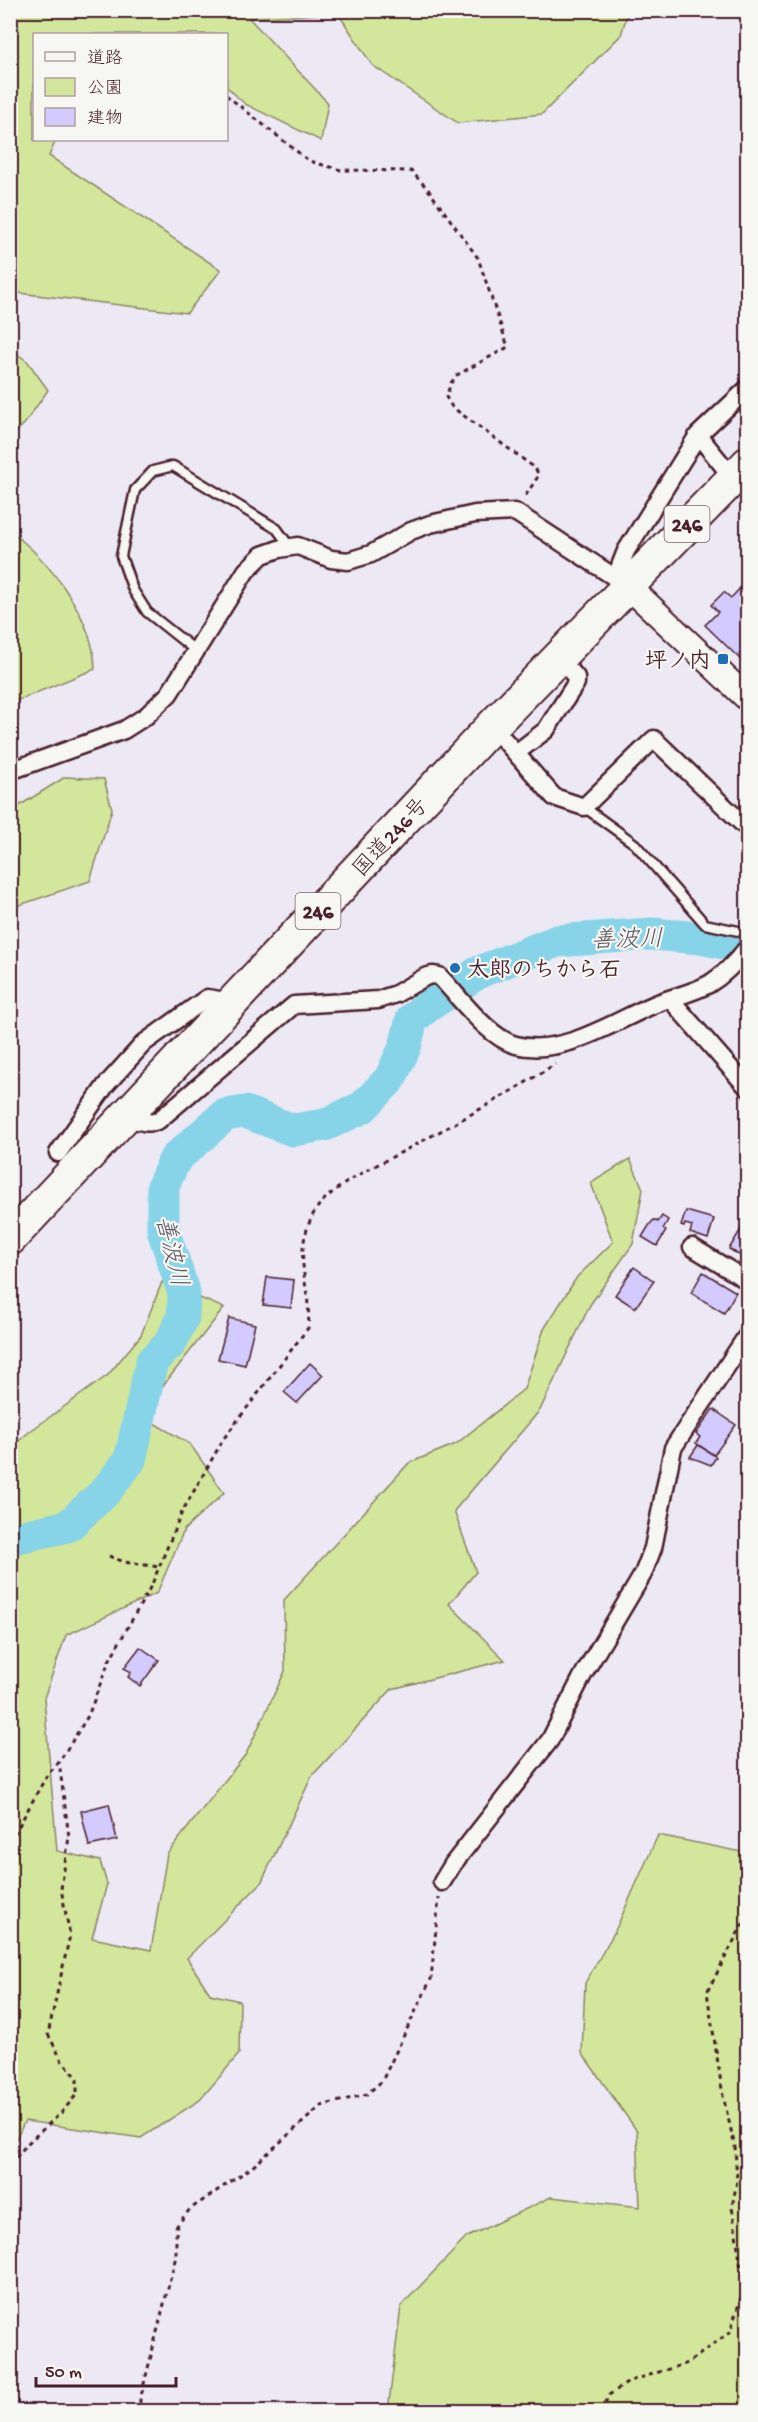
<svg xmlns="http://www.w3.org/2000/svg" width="758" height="2422" font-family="'Gochi Hand','Klee One',sans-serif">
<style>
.green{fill:#d2e79c;stroke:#8e8364;stroke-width:1.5}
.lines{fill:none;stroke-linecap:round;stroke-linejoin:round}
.river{stroke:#87d3e7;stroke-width:33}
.building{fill:#d3cafd;stroke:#4a1f2b;stroke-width:1.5}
.lane-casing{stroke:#4a1f2b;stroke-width:13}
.street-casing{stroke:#4a1f2b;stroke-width:21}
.secondary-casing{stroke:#4a1f2b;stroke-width:28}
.highway-casing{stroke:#4a1f2b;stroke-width:36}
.path{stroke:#4a1f2b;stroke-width:3;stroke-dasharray:4.5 4.5;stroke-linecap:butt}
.lane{stroke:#f6f6f2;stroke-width:8}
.street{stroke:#f6f6f2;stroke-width:16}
.secondary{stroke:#f6f6f2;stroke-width:24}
.highway{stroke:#f6f6f2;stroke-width:32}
.poi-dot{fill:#1f6fb2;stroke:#f6f6f2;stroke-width:2}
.labels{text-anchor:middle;stroke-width:4.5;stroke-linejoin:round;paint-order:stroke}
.shield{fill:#f6f6f2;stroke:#7e6067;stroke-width:1.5}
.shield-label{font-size:21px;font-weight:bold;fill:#4a1f2b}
.poi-label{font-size:22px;font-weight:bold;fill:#4a1f2b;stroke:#f6f6f2;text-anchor:end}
.street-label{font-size:22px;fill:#4a1f2b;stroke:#f6f6f2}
.water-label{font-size:24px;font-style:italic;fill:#5c5563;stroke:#f6f6f2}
</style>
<rect width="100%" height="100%" fill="#ece9f5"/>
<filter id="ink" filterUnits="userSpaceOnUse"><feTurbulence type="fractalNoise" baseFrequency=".0167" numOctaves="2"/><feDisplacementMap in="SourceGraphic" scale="12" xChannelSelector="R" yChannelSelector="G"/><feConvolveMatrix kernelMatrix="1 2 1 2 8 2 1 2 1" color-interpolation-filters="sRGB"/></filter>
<g filter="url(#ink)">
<path class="green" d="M11,10h617v1l-7,24 -79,79 -84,9 -86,-58 -34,-52 -89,5 79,85 -7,38 -76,-37 -18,-17 -1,-53h-192v106h22l-7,16 172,114 -34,43 -176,-21z
M11,349l17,13 20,28 -23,33 -14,14z
M10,531c39,29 84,87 85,138l-84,34z
M65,777l39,2 8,30 -22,72 -79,27v-97z
M630,1159l13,30 -10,55 -43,61 -50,105 -86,101 22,61 -27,32 56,56 -113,29 -80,87 -51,107 -74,75 23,36 30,7 -1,53 -39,46 -59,38 -116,-17 -14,28v-701l18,-16 79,-57 33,-40 21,-53 62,26 -84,107 50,29 34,49 -40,37 -27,63 -91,42 -22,63 13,153 43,10 7,23 -15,54 59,12 16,-96 79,-100 39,-83 -1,-71 125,-137 47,-19 68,-55 20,-60 33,-52 36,-35 -22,-59z
M658,1835l89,18v558h-359l13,-105 66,-69 84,-40 89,10 -3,-76 -55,-78 3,-70 30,-52z"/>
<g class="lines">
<path class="river" d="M10,1539l58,-13 36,-33 26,-33 22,-99 18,-17 13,-27 1,-24 -21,-63v-44l12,-27 50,-44 20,-3 48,18 32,-5 38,-18 27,-28 15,-32 7,-28 16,-13 51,-34 78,-31 94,-7 50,4 47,10"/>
</g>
<path class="building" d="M743,585l5,4v69l-5,4 -38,-37 13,-13 -7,-7 13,-13 7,6z
M686,1211l28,8 -6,20 -18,-6 2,-7 -7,-2 -1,3 -3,-1z
M662,1216l6,4 -5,9 3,2 -9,15 -15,-9 8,-13 4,-4 4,2z
M743,1226l5,3v23l-4,6 -15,-9z
M634,1267l20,14 -19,27 -20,-13z
M703,1272l33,20 -12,21 -33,-20z
M267,1277l27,3 -3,28 -28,-3z
M229,1318l26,6 -10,41 -27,-6z
M310,1363l13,12 -26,28 -13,-11z
M713,1409l23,16 -22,30 -18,-12 4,-6 -4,-3z
M698,1445l18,12 -5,8 -21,-8z
M140,1647l19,13 -19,26 -12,-9 3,-5 -7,-4z
M109,1804l8,36 -28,6 -8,-35z"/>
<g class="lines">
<g class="lane-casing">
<path id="lane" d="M196,651l-49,-39 -14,-22 -12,-34 14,-66 18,-19 20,-5 104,63 13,18
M584,807l51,37 70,80 43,9"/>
</g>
<g class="street-casing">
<path id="street" d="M698,435l35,43
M620,566l6,-15 72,-116 50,-47
M492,726l62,71 30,10 70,-68 94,90
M516,753l30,-23 30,-47v-6l-18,-20
M10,771l114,-41 22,-14 23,-22 77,-123 16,-16 17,-6 19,-3 33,13 17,2 23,-7 40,-23 19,-7 45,-10 40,-2 113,74
M671,1000l77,88
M126,1117c11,3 22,9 33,3l135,-115 84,-5 18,-6 29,-17 7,-2 7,1c20,20 49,62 77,69 46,12 97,-23 137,-40 18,-8 38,-11 56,-21 15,-9 28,-23 39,-37
M58,1153l48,-68 38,-42 63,-45 25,4
M692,1247l56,34
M442,1882l11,-18 97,-124 33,-65 60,-101 10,-26 20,-100 75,-114"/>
</g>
<g class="secondary-casing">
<path id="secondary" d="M628,586l120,113"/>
</g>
<g class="highway-casing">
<path id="highway" d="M10,1239l482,-513 256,-263"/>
</g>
<path class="path" d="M226,95l83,66 32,9 70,1 16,17 51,70 30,89 -51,28 -6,8 -5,14 6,10 83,61 4,7 -15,23
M109,1556l15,6 35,5
M10,1842l37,-67 12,-13 29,-46 21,-55 43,-77 30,-72 42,-74 84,-110c4,-32 -12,-64 -2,-95 2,-8 6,-18 11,-25 18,-25 69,-47 96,-62 48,-26 96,-52 142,-82
M10,2164l19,-22 33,-30 15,-18v-17l-15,-16 -14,-27 22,-99 -9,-46 8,-52 -10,-75
M139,2412l1,-12 36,-144v-29l14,-18 61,-41 70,-62 46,-12 15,-13 49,-102 8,-81
M602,2412l7,-17 21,-14 58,-18 42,-31 14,-44 -12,-81 5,-26 -2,-34 -12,-51 -16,-104 41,-78"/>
<use href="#lane" class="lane"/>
<use href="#street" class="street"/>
<use href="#secondary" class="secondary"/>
<use href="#highway" class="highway"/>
</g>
</g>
<g class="poi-dot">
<rect x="717" y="653" width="12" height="12" rx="3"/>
<circle cx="455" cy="968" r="6"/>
</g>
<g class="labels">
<g class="shield">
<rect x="664.5" y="506" width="45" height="36" rx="4.5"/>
<rect x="295.5" y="893" width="45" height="36" rx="4.5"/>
</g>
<g class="shield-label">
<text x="687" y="531">246</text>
<text x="318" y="918">246</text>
</g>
<g class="poi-label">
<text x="711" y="667">坪ノ内</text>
<text x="467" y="976" text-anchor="start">太郎のちから石</text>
</g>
<g class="street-label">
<text transform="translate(389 836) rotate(-47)" y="8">国道246号</text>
</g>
<g class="water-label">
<text transform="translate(627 938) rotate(-1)" y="8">善波川</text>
<text transform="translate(173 1251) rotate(77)" y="8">善波川</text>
</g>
</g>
<rect width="758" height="2422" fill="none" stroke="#f6f6f2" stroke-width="36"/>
<rect x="18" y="18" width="722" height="2386" fill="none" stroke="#4a1f2b" stroke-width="2" filter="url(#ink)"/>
<rect x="33" y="33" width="195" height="108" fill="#f6f6f2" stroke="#b1a0a2" stroke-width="1.5"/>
<rect x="45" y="52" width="30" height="9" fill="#f6f6f2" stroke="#b1a0a2" stroke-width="1.5"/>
<text x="87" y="63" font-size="18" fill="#4a1f2b">道路</text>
<rect x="45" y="78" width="30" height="18" fill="#d2e79c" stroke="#b1a0a2" stroke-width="1.5"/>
<text x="87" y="93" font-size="18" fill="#4a1f2b">公園</text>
<rect x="45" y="108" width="30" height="18" fill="#d3cafd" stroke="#b1a0a2" stroke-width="1.5"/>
<text x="87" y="123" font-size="18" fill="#4a1f2b">建物</text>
<path d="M36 2377v9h140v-9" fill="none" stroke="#4a1f2b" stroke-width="3"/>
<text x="45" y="2377" font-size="18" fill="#4a1f2b" stroke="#f6f6f2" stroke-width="4.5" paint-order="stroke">50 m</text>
</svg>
